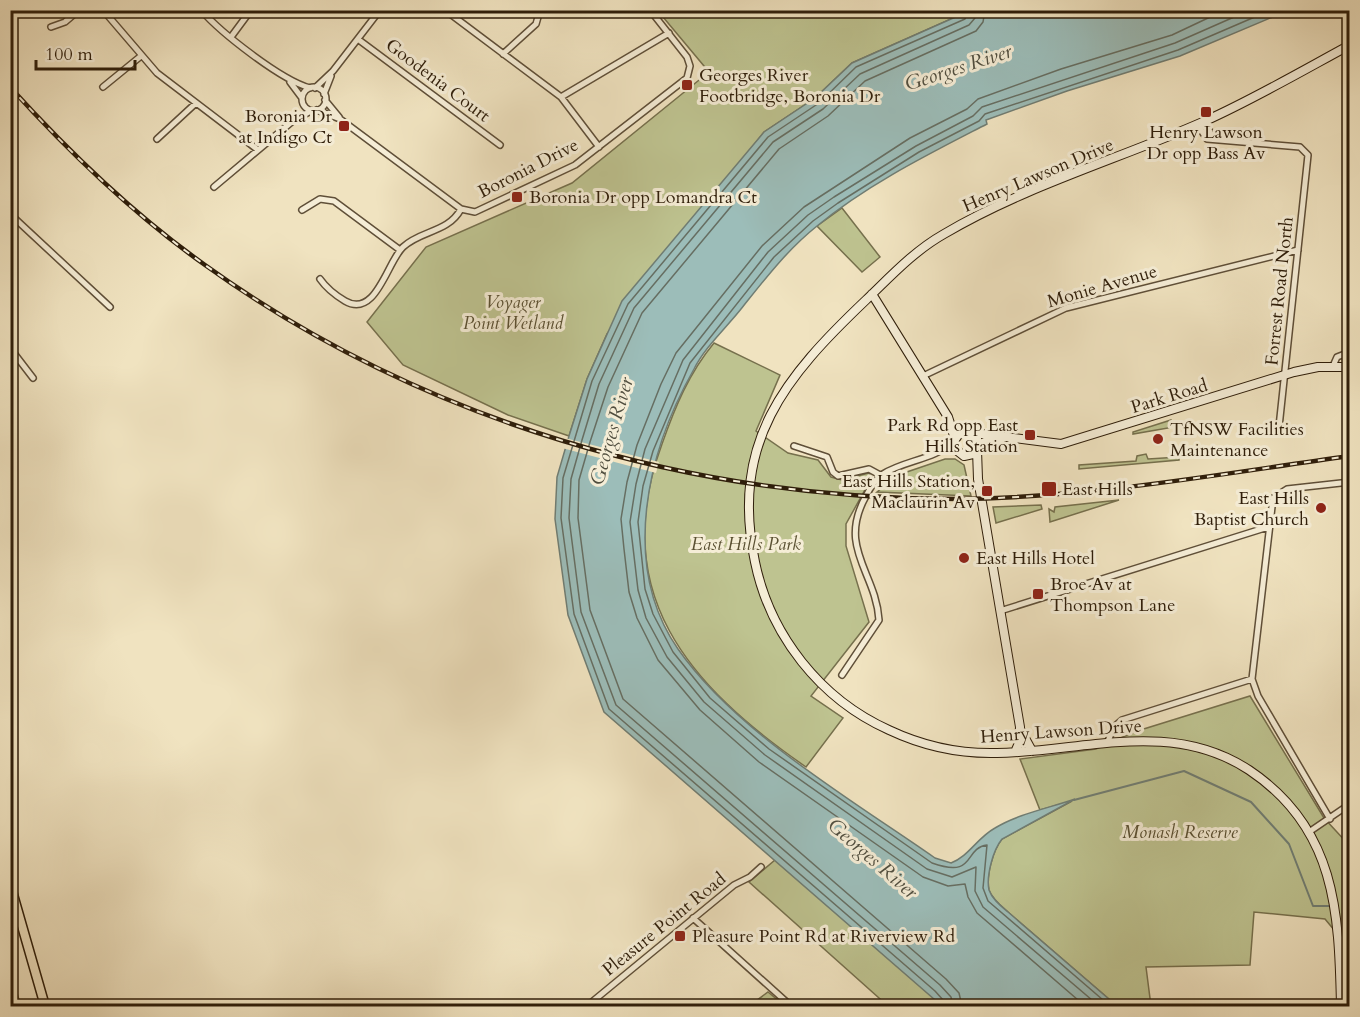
<svg xmlns="http://www.w3.org/2000/svg" width="1360" height="1017" font-family="Cardo,serif">
<style>
.green{fill:#bec390;stroke:#76704d;stroke-width:1.5}
.water{fill:#9cbdb9;stroke:#707d73;stroke-width:1.5}
.pier{fill:#f0e3c0}
.lines{fill:none;stroke-linecap:round;stroke-linejoin:round}
.shore{stroke:#666e62;stroke-width:1.5}
.stream{stroke:#707d73;stroke-width:2}
.street-casing{stroke:#5f4f38;stroke-width:8}
.secondary-casing{stroke:#2f1e0a;stroke-width:10}
.primary-casing{stroke:#2f1e0a;stroke-width:11}
.street{stroke:#f5edd6;stroke-width:5}
.secondary{stroke:#f5edd6;stroke-width:8}
.primary{stroke:#f0e3c0;stroke-width:8}
.rail-casing{stroke:#2f1e0a;stroke-width:4.5}
.rail{stroke:#f5edd6;stroke-width:2;stroke-dasharray:7;stroke-linecap:butt}
.poi-dot{fill:#8f2418;stroke:#f5edd6;stroke-width:2}
.labels{text-anchor:middle;stroke-width:6;stroke-linejoin:round;paint-order:stroke}
.poi-label{font-size:18px;fill:#2f1e0a;stroke:#f5edd6;text-anchor:start}
.street-label{font-size:18px;fill:#2f1e0a;stroke:#f5edd6}
.park-label{font-size:18px;font-style:italic;fill:#5a5032;stroke:#f5edd6}
.water-label{font-size:20px;font-style:italic;fill:#504e3f;stroke:#f5edd6}
</style>
<rect width="100%" height="100%" fill="#f0e3c0"/>
<filter id="stains"><feTurbulence type="fractalNoise" baseFrequency=".00333" numOctaves="4"/><feColorMatrix values="0 0 0 0 .2 0 0 0 0 .09 0 0 0 0 .02 0 0 0 .5 -.17"/></filter>
<radialGradient id="worn" r=".72"><stop offset=".6" stop-color="#630" stop-opacity="0"/><stop offset="1" stop-color="#630" stop-opacity=".3"/></radialGradient>
<path class="green" d="M658,11h311l-117,52 -37,35 -51,34 -157,202 -20,45 -18,57 -61,-21 -105,-50 -36,-43 59,-75 146,-64 137,-111z
M842,208l38,49 -18,15 -45,-46z
M714,343l66,32 -24,56 32,22 30,7 13,17 11,3 27,-7 3,4 -26,47v22l23,76 -58,74 32,22 -37,49c-117,-81 -199,-174 -144,-323 13,-37 27,-71 52,-101z
M1171,420l3,7 -41,7v-2z
M1146,454l2,5 31,-2v3l-100,9v-4l57,-4 1,-5z
M945,459h10l9,6 7,31 -94,-4 21,-17z
M1119,500l-69,22 -1,-13 5,3 1,-5z
M1041,505l1,4 -46,14 -3,-16z
M1250,696l74,122 25,27v103l-24,-29 -71,-7 -4,53 -104,2 5,39h-34l-109,-94c-7,-6 -16,-13 -19,-22 -3,-14 4,-40 13,-51l70,-38 -32,9 -20,-51 76,-10 38,-17z
M775,860l156,135 11,11h-54l-139,-124z
M10,971l11,35h-10z
M768,992l17,14h-36z"/>
<path class="water" d="M969,11h318l-107,45 -113,35 -81,29 1,4c-58,30 -119,60 -170,102 -30,24 -52,53 -76,83 -15,19 -36,38 -47,60 -47,83 -74,196 -16,280 58,83 174,151 257,209l16,5c18,-7 26,-25 44,-35 23,-14 54,-20 80,-29l-73,40c-9,11 -16,37 -13,51 3,9 12,16 19,22l109,94h-175l-338,-294 -36,-97 -13,-96 2,-42 12,-41 18,-57 35,-78 142,-169 51,-34 37,-35z"/>
<path class="pier" d="M565,438l94,24 -3,11 -94,-25z"/>
<g class="lines">
<path class="shore" d="M946,1006l-2,-5 -9,-10 -326,-282 -35,-95 -13,-96 2,-40 12,-40 17,-57 36,-77 140,-167 51,-34 37,-36 109,-48 4,-9
M953,1006l-2,-9 -11,-12 -324,-280 -35,-93 -12,-94 2,-39 11,-39 17,-56 35,-76 139,-166 50,-33 37,-35 109,-49 6,-7 1,-8
M962,1006l-3,-13 -13,-14 -323,-280 -33,-89 -12,-92 1,-38 11,-38 18,-55 34,-74 137,-164 49,-33 37,-35 111,-50 7,-9 2,-12
M1085,1006l-108,-93 -9,-16 -3,-13 -17,2 -25,-9 -164,-115 -59,-52 -42,-50 -21,-42 -8,-26 -5,-43 -3,-30 6,-37 10,-37 24,-61 15,-31 86,-107 42,-39 106,-69 57,-29 11,-10 83,-30 111,-34 53,-25
M1099,1006l-116,-99 -8,-16 1,-24 -24,10 -25,-8 -162,-114 -61,-53 -37,-45 -21,-39 -8,-28 -8,-68 6,-38 9,-35 38,-89 85,-108 40,-37 26,-18 82,-51 57,-30 9,-9 193,-64 75,-33
M1110,1006l-122,-105 -5,-13 4,-43c-24,3 -10,34 -55,18l-163,-114 -59,-51 -37,-46 -20,-38 -8,-25 -7,-67 5,-36 10,-35 37,-88 84,-106 39,-36 25,-18 81,-51 60,-31 6,-7 193,-64 93,-40"/>
<path class="stream" d="M1074,800l110,-29 67,31 38,42 24,62h16
M1347,904l3,-1"/>
<g class="street-casing">
<path id="street" d="M103,10l54,63 101,77
M201,10c20,23 80,70 109,78
M445,10l116,87 38,50
M51,27l14,-5 14,-12
M231,37l20,-27
M359,40l141,105
M503,54l33,-30 4,-14
M290,82l12,16
M103,87l38,-31
M302 99a12 12 0 1 1 24 0a12 12 0 1 1-24 0Z
M315,88l18,-17 47,-61
M324,94l7,-18
M561,97l108,-64
M325,100l14,17
M317,110l23,9 121,90 14,3 100,-47 112,-87 3,-12 -3,-9 -37,-47
M1207,120l3,13 6,6
M1197,124l10,15 93,8 8,8 -29,272
M157,139l39,-36
M214,187l80,-67 17,-9
M302,210l18,-11 14,2 66,49
M10,214l100,93
M320,279c7,10 15,16 25,22 31,18 42,-39 58,-54 18,-17 45,-14 58,-38
M10,348l23,30
M1333,366l4,-9 13,-5
M923,376l143,-68 232,-58
M794,446l33,11 6,15 5,4 31,-7 11,6
M1000,611l268,-84
M842,675l37,-55c-3,-48 -42,-72 -13,-124 4,-8 9,-17 17,-22 22,-14 52,-14 71,-33
M1108,741l6,-14 8,-7 130,-41
M1330,819l-72,-123 -6,-17 21,-181 14,-9 63,-7
M1309,832l41,-28
M693,918l98,88
M587,1006l147,-121 16,-8 11,-10"/>
</g>
<g class="secondary-casing">
<path id="secondary" d="M872,294l76,123 7,22
M970,432l7,6 1,9 -5,7 -9,2 -9,-7 -1,-8 5,-7 7,-2 95,12 233,-72 24,-5h32
M978,445l12,-5 11,-1
M977,450l1,29 42,248 -1,16 -4,9
M1021,731l11,20
M1341,1006c-2,-94 -5,-178 -92,-236 -79,-52 -166,-18 -252,-17 -37,1 -74,-7 -108,-23 -69,-31 -119,-95 -134,-168 -25,-120 30,-185 111,-262 25,-24 48,-49 78,-66 81,-48 175,-75 261,-113 49,-22 97,-50 145,-76"/>
</g>
<g class="primary-casing">
<path id="primary" d="M10,884l35,122"/>
</g>
<use href="#street" class="street"/>
<use href="#secondary" class="secondary"/>
<use href="#primary" class="primary"/>
<g class="rail-casing">
<path id="rail" d="M10,87c59,65 123,127 195,178 217,156 484,234 751,234 132,-1 263,-25 394,-43"/>
</g>
<use href="#rail" class="rail"/>
</g>
<g class="poi-dot">
<rect x="681" y="79" width="12" height="12" rx="3"/>
<rect x="1200" y="106" width="12" height="12" rx="3"/>
<rect x="338" y="120" width="12" height="12" rx="3"/>
<rect x="511" y="191" width="12" height="12" rx="3"/>
<rect x="1024" y="429" width="12" height="12" rx="3"/>
<circle cx="1158" cy="439" r="6"/>
<rect x="1041" y="481" width="16" height="16" rx="3"/>
<rect x="981" y="485" width="12" height="12" rx="3"/>
<circle cx="1321" cy="508" r="6"/>
<circle cx="964" cy="558" r="6"/>
<rect x="1032" y="588" width="12" height="12" rx="3"/>
<rect x="674" y="930" width="12" height="12" rx="3"/>
</g>
<g class="labels">
<g class="poi-label">
<text x="699" y="81">Georges River<tspan x="699" dy="21">Footbridge, Boronia Dr</tspan></text>
<text x="332" y="122" text-anchor="end">Boronia Dr<tspan x="332" dy="21">at Indigo Ct</tspan></text>
<text x="1206" y="138" text-anchor="middle">Henry Lawson<tspan x="1206" dy="21">Dr opp Bass Av</tspan></text>
<text x="529" y="203">Boronia Dr opp Lomandra Ct</text>
<text x="1018" y="431" text-anchor="end">Park Rd opp East<tspan x="1018" dy="21">Hills Station</tspan></text>
<text x="1170" y="435">TfNSW Facilities<tspan x="1170" dy="21">Maintenance</tspan></text>
<text x="975" y="487" text-anchor="end">East Hills Station,<tspan x="975" dy="21">Maclaurin Av</tspan></text>
<text x="1062" y="495">East Hills</text>
<text x="1309" y="504" text-anchor="end">East Hills<tspan x="1309" dy="21">Baptist Church</tspan></text>
<text x="976" y="564">East Hills Hotel</text>
<text x="1050" y="590">Broe Av at<tspan x="1050" dy="21">Thompson Lane</tspan></text>
<text x="692" y="942">Pleasure Point Rd at Riverview Rd</text>
</g>
<g class="street-label">
<text transform="translate(438 80) rotate(37)" y="6">Goodenia Court</text>
<text transform="translate(528 168) rotate(-27)" y="6">Boronia Drive</text>
<text transform="translate(1038 175) rotate(-23)" y="6">Henry Lawson Drive</text>
<text transform="translate(1102 286) rotate(-16)" y="6">Monie Avenue</text>
<text transform="translate(1279 291) rotate(-84)" y="6">Forrest Road North</text>
<text transform="translate(1169 396) rotate(-17)" y="6">Park Road</text>
<text transform="translate(1061 731) rotate(-4)" y="6">Henry Lawson Drive</text>
<text transform="translate(664 924) rotate(-39)" y="6">Pleasure Point Road</text>
</g>
<g class="park-label">
<text x="513" y="308">Voyager<tspan x="513" dy="21">Point Wetland</tspan></text>
<text x="746" y="550">East Hills Park</text>
<text x="1180" y="838">Monash Reserve</text>
</g>
<g class="water-label">
<text transform="translate(958 67) rotate(-18)" y="7">Georges River</text>
<text transform="translate(611 431) rotate(-74)" y="7">Georges River</text>
<text transform="translate(873 858) rotate(41)" y="7">Georges River</text>
</g>
</g>
<rect width="1360" height="1017" fill="none" stroke="#f0e3c0" stroke-width="36"/>
<rect x="12" y="12" width="1336" height="993" fill="none" stroke="#2f1e0a" stroke-width="3"/>
<rect x="18" y="18" width="1324" height="981" fill="none" stroke="#2f1e0a" stroke-width="1.5"/>
<path d="M36 60v9h99v-9" fill="none" stroke="#2f1e0a" stroke-width="3"/>
<text x="45" y="60" font-size="18" fill="#2f1e0a" stroke="#f5edd6" stroke-width="4.5" paint-order="stroke">100 m</text>
<rect width="100%" height="100%" filter="url(#stains)"/>
<rect width="100%" height="100%" fill="url(#worn)"/>
</svg>
